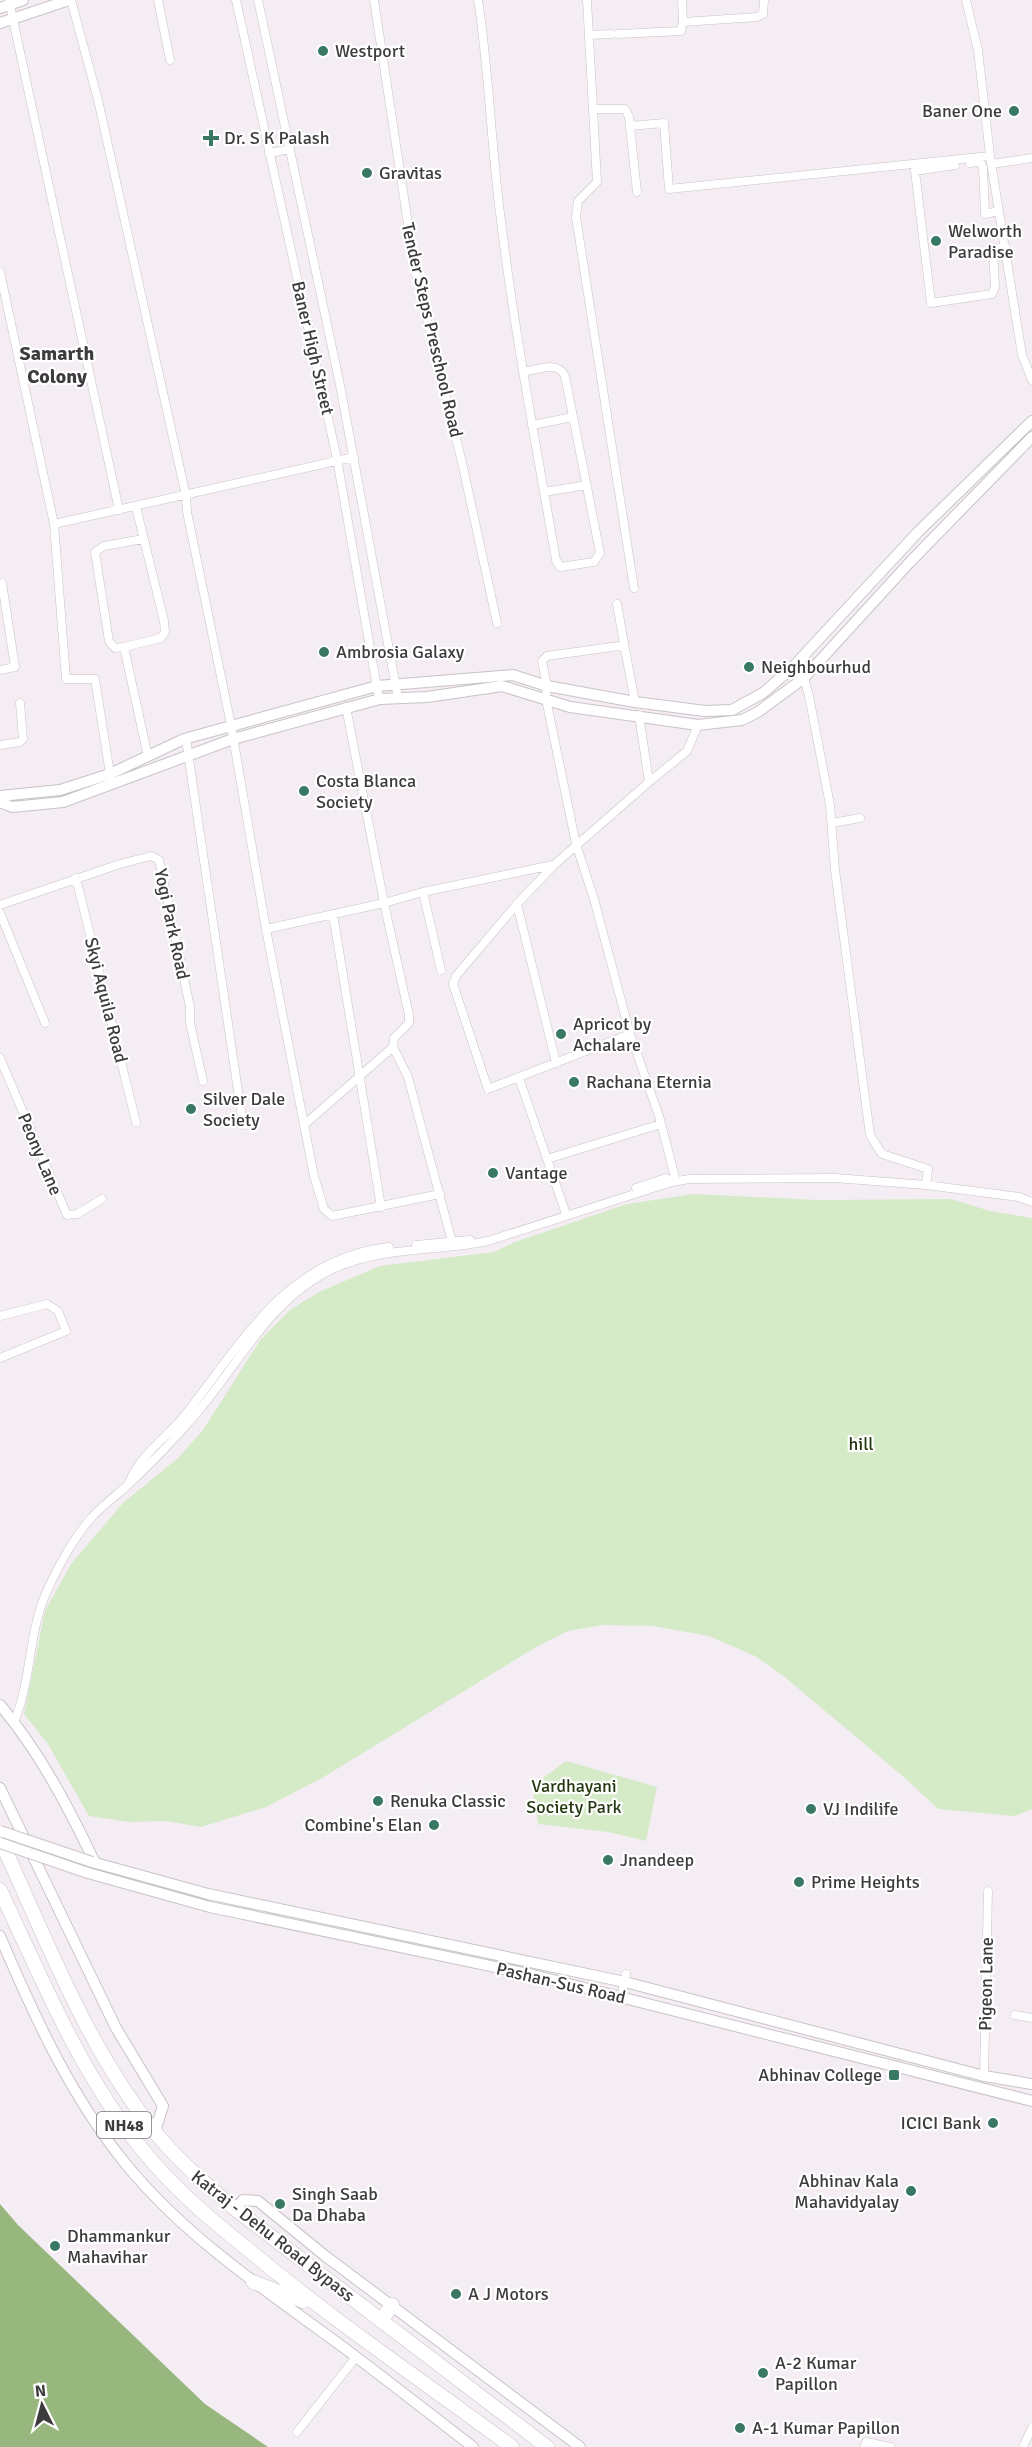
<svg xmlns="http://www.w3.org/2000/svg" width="1032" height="2447" font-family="Signika,sans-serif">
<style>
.green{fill:#d5eac6}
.forest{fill:#97b77e}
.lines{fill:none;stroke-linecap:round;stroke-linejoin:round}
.minor-casing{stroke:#c9c3c9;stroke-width:9}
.tertiary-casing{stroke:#c9c3c9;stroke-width:12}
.secondary-casing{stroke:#c9c3c9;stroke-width:12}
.trunk-casing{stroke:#c9c3c9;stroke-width:15}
.minor{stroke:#fff;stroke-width:8}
.tertiary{stroke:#fff;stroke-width:10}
.secondary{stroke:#fff;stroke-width:10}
.trunk{stroke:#fff;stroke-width:14}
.secondary-bridge-casing{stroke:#c9c3c9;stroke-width:12;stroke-linecap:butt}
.secondary-bridge{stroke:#fff;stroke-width:10}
.poi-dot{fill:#397865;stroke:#fff;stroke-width:2}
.labels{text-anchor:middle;stroke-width:4.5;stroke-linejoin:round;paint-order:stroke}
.shield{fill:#fff;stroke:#777677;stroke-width:1.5}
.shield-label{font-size:16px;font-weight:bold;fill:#3d3b3d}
.poi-label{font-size:18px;fill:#3d3b3d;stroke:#fff;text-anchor:start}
.street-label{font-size:18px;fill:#3d3b3d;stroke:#fff}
.park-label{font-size:18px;fill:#253910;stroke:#fff}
.neighbourhood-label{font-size:20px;font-weight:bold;fill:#3d3b3d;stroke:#fff}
</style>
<rect width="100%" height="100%" fill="#f4edf4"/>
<path class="green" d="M694,1194l124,6 133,-1 39,12 42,7v591l-17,7 -77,-7 -33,-31 -124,-104 -26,-18 -46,-20 -56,-10 -50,-1 -35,6 -32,16 -214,131 -56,29 -65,20 -35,-6 -37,1 -40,-6 -41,-72 -24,-30 21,-103 26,-47 52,-61 55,-45 25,-28 58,-91 29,-29 29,-18 61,-26 114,-14 21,-10 112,-38z
M566,1761l91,26 -11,54 -38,-9 -70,-8 -6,-38z"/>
<path class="forest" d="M0,2204l18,21 187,179 63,43h-268z"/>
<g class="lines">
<g class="minor-casing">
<path id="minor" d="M71,0l27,100 88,396 1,16 44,213 35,204
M158,0l12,60
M236,0l101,459 42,240
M258,0l82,385 58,313
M374,0l41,270 48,197 34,156
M478,0c11,70 13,143 22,213 14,117 36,232 56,347l4,7 34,-5 6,-9 -35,-177c-7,-16 -28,-6 -42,-4
M587,0l10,182 -19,19 -2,16 58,371
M682,0l1,22
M966,0l12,50 12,106 32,199 10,25
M9,1l110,509
M618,34l63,-3 2,-9 74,-5 6,-3 1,-14
M589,35l22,-1
M593,109h32l4,8 8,75
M630,126l34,-3 5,66 321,-33
M269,153l21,-4
M970,163l10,-1 3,5 2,47 14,-3
M992,164l40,-6
M955,165l-40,6 16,132 61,-9 3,-7 -2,-36 12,-5
M0,272l54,252 12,155h29l15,95
M532,425l41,-8
M544,492l43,-7
M136,507l28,114 1,11 -4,6 -37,9 24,110
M54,524l300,-67
M0,584l2,-1 13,84 -15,3
M617,604l8,45
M124,647l-9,1 -6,-7 -14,-89 9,-6 39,-7
M793,667l11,11 5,18 21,109 5,65 35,265 12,19 46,15 -2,16
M635,702l-10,-53 -6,-3 -72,10 -5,5 5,25 -1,13 30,145 18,55 36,135 29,82 17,65
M346,707l38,196 -118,26 48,247 10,33 8,7 108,-22
M186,739l57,386
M0,745l20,-3 3,-3 -3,-36
M649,782l38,-31 11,-26
M832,823l28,-5
M76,878l60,244
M423,892l130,-27
M517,904l39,159
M0,905l120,-41 31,-8 8,4 31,147v16l13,58
M0,913l45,110
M333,914l48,293
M441,970l-18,-78 -39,11 25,112v8l-15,15 -1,9 15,30 44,165
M630,1034l-142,55 -35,-105 3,-8 61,-72 37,-39 95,-83 -10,-67
M0,1058l67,157 10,-1 25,-15
M519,1078l46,133
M304,1125l89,-78
M547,1159l114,-35
M636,1188l30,-10 4,2
M416,1245l54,-5
M0,1316l47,-12 11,7 8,20 -66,27
M129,1483c10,-26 34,-43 52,-63 60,-74 103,-161 208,-173
M14,1722c18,-42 14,-90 33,-131 12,-26 26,-53 45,-74 11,-12 25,-22 37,-33 21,-20 41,-40 60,-62 47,-52 78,-122 144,-153 48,-23 104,-17 155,-28l184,-59 17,-3 146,-1 91,7 93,12 13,5
M621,1998l5,-24
M1015,2015l17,3
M984,2076l4,-185
M297,2432l59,-75
M864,2447l2,-5 24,5
M1023,2447l9,-19"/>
</g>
<g class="tertiary-casing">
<path id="tertiary" d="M0,796l60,-6 50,-16 74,-35 193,-53 136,-11 34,11 88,16 70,9 27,-1 31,-17 30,-26 125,-135 114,-111
M0,802l12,5 51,-5 170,-63 147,-40 47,-2 75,-11 68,21 128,18 44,-5 16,-8 46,-34 106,-116 122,-125
M0,1705c39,46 69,103 95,158
M0,1788l116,240 47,78 -8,25
M0,1936c34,80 70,159 125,227 60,74 142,128 218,184 44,33 87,67 130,100
M235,2209l8,-9 15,1 66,54 256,192"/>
</g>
<g class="secondary-casing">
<path id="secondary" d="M0,8l23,-8
M0,23l69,-23
M92,1862l116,32 417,88 359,94 48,8
M88,1873l122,34 323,68 499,126"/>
</g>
<g class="trunk-casing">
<path id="trunk" d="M0,1839c47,101 87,211 159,298 23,27 49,49 76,72l312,238
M0,1890c42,89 79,181 141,258 31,39 70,72 109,103 84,70 174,131 262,196
M253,2282l50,19
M381,2321l11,-16"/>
</g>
<use href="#minor" class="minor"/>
<use href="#tertiary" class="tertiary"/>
<use href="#secondary" class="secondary"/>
<use href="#trunk" class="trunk"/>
<g class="secondary-bridge-casing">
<path id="secondary-bridge" d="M0,1831l92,31
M0,1843l88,30"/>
</g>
<use href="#secondary-bridge" class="secondary-bridge"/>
</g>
<g class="poi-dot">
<circle cx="323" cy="51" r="6"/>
<circle cx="1014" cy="111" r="6"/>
<path d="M208 129h6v6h6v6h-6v6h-6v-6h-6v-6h6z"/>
<circle cx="367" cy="173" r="6"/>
<circle cx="936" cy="241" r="6"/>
<circle cx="324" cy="652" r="6"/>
<circle cx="749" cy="667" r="6"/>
<circle cx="304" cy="791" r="6"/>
<circle cx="561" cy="1034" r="6"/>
<circle cx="574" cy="1082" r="6"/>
<circle cx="191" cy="1109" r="6"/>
<circle cx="493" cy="1173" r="6"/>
<circle cx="378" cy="1801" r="6"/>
<circle cx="811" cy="1809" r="6"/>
<circle cx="434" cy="1825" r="6"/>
<circle cx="608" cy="1860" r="6"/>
<circle cx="799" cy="1882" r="6"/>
<rect x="888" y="2069" width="12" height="12" rx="3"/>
<circle cx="993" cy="2123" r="6"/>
<circle cx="911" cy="2191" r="6"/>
<circle cx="280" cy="2204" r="6"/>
<circle cx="55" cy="2246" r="6"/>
<circle cx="456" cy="2294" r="6"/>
<circle cx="763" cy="2373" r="6"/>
<circle cx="740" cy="2428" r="6"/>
</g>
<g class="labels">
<rect class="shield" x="97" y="2112" width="54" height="26" rx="4.5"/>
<g class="shield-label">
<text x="124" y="2131">NH48</text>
</g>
<g class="poi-label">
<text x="335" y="57">Westport</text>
<text x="1002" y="117" text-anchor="end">Baner One</text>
<text x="224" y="144">Dr. S K Palash</text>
<text x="379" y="179">Gravitas</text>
<text x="948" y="237">Welworth<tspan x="948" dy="21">Paradise</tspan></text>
<text x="336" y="658">Ambrosia Galaxy</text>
<text x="761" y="673">Neighbourhud</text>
<text x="316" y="787">Costa Blanca<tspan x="316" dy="21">Society</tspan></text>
<text x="573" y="1030">Apricot by<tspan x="573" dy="21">Achalare</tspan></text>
<text x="586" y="1088">Rachana Eternia</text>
<text x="203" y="1105">Silver Dale<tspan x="203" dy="21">Society</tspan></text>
<text x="505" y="1179">Vantage</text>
<text x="390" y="1807">Renuka Classic</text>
<text x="823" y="1815">VJ Indilife</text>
<text x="422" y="1831" text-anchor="end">Combine's Elan</text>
<text x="620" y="1866">Jnandeep</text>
<text x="811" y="1888">Prime Heights</text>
<text x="882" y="2081" text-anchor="end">Abhinav College</text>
<text x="981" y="2129" text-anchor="end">ICICI Bank</text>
<text x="899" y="2187" text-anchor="end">Abhinav Kala<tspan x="899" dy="21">Mahavidyalay</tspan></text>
<text x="292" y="2200">Singh Saab<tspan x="292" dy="21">Da Dhaba</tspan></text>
<text x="67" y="2242">Dhammankur<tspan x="67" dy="21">Mahavihar</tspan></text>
<text x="468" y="2300">A J Motors</text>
<text x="775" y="2369">A-2 Kumar<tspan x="775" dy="21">Papillon</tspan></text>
<text x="752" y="2434">A-1 Kumar Papillon</text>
</g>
<g class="street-label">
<text transform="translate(432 330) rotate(77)" y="6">Tender Steps Preschool Road</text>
<text transform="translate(313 348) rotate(77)" y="6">Baner High Street</text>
<text transform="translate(172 924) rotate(78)" y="6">Yogi Park Road</text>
<text transform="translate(106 1000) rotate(76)" y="6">Skyi Aquila Road</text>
<text transform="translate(40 1154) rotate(67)" y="6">Peony Lane</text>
<text transform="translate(561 1983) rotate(13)" y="6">Pashan-Sus Road</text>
<text transform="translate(986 1984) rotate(-89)" y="6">Pigeon Lane</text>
<text transform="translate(273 2236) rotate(38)" y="6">Katraj - Dehu Road Bypass</text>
</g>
<g class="park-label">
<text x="861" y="1450">hill</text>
<text x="574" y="1792">Vardhayani<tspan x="574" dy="21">Society Park</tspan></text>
</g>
<g class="neighbourhood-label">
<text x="57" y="360">Samarth<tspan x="57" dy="23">Colony</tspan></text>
</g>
</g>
<g transform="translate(42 2405) rotate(354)" stroke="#ffffff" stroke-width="4.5" paint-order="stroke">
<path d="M0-4.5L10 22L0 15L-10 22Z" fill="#3d3b3d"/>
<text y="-9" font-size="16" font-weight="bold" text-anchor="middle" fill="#3d3b3d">N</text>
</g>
</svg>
